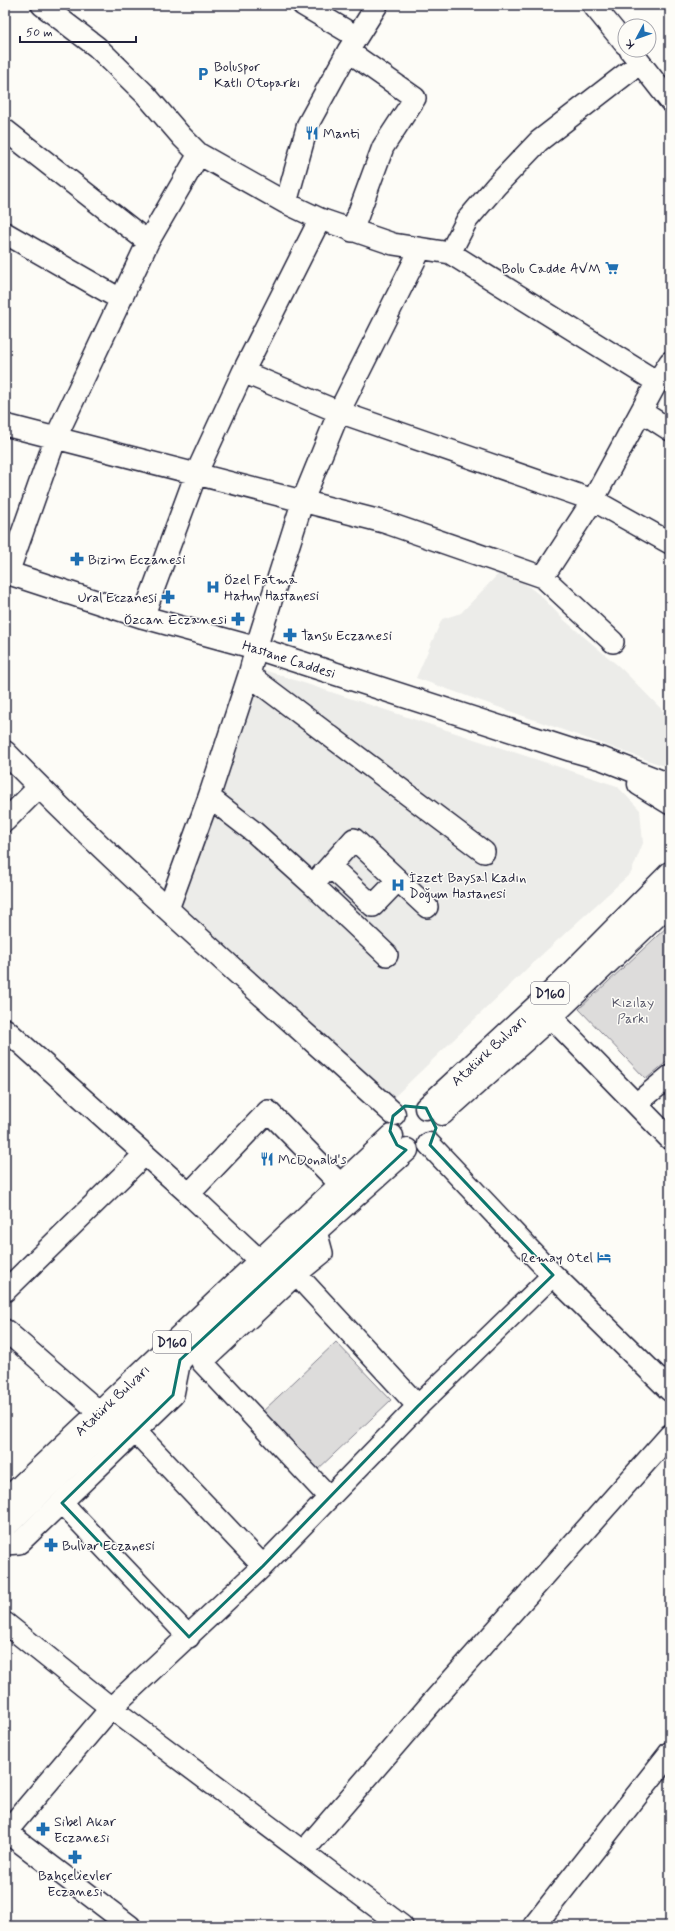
<svg xmlns="http://www.w3.org/2000/svg" width="675" height="1931" font-family="Mynerve,sans-serif">
<style>
.built{fill:#ecece9}
.green{fill:#dddcdb;stroke:#807f8b}
.lines{fill:none;stroke-linecap:round;stroke-linejoin:round}
.minor-casing{stroke:#22223b;stroke-width:24}
.major-casing{stroke:#22223b;stroke-width:25}
.minor{stroke:#fdfcf7;stroke-width:21}
.major{stroke:#fdfcf7;stroke-width:22}
.marked{fill:none;stroke:#0f766e;stroke-width:3;stroke-linejoin:round}
.labels{text-anchor:middle;stroke-width:3;stroke-linejoin:round;paint-order:stroke}
.shield{fill:#fdfcf7;stroke:#646373;stroke-width:1}
.shield-label{font-size:13px;font-weight:bold;fill:#22223b}
.poi-label{font-size:14px;fill:#22223b;stroke:#fdfcf7;text-anchor:start}
.street-label{font-size:14px;fill:#22223b;stroke:#fdfcf7}
.park-label{font-size:14px;fill:#5a5a6b;stroke:#fdfcf7}
</style>
<rect width="100%" height="100%" fill="#fdfcf7"/>
<filter id="ink" filterUnits="userSpaceOnUse"><feTurbulence type="fractalNoise" baseFrequency=".025" numOctaves="2"/><feDisplacementMap in="SourceGraphic" scale="8" xChannelSelector="R" yChannelSelector="G"/><feConvolveMatrix kernelMatrix="1 2 1 2 8 2 1 2 1" color-interpolation-filters="sRGB"/></filter>
<g filter="url(#ink)">
<path class="built" d="M503,569l17,11 21,16 22,23 59,50 48,49v50l-254,-90 26,-59 19,-6z
M261,669l356,117 23,24 3,33 -12,30 -95,87 -144,139 -218,-201z"/>
<path class="green" d="M670,924v135l-24,20 -67,-70z
M336,1342l55,58 -76,72 -55,-58z"/>
<g class="lines">
<g class="minor-casing">
<path id="minor" d="M42,5l55,42 48,47 37,43 17,17 87,49 34,16 73,25 57,9 207,129
M303,5l54,32
M593,5l32,39
M630,50l40,51
M348,51l67,47 -32,49 -31,84
M5,130l143,112
M286,203l22,-79 40,-73 29,-46
M5,233l115,66
M450,253l17,-33 29,-34 43,-45 101,-78
M243,372l96,40 254,88 77,43
M642,412l28,18
M5,425l379,97 159,55 70,65
M8,573l48,-136 92,-195 51,-88
M543,577l50,-77 64,-118 13,-20
M143,617l53,-143 47,-102 77,-153
M249,675l235,177
M209,797l45,35 59,53 17,-19 43,40 25,-26 -44,-41 -24,27
M5,821l34,-34
M398,880l29,27
M313,885l74,70
M168,909l41,-112 40,-122 7,-27 47,-148 36,-88 81,-162
M551,1017l119,122
M5,1029l184,165 70,66
M636,1104l34,-28
M189,1194l79,-83 72,73
M316,1231l6,22 -26,21 -94,88 127,135
M296,1274l122,132
M5,1291l139,-136
M5,1330l93,81
M136,1432l127,134
M62,1503l127,134
M5,1544l14,-1 154,-148 7,-35
M5,1623l106,85 291,218
M5,1831l125,95
M6,1832l105,-124 152,-142 155,-160 135,-131
M303,1852l131,-152 236,-265"/>
</g>
<g class="major-casing">
<g id="major">
<path id="s1" d="M5,572l138,45 113,31 315,102 32,9 67,26"/>
<path d="M5,752c124,127 258,243 389,362"/>
<path d="M639,784l31,19"/>
<path id="s2" d="M426,1108l127,-117 117,-118"/>
<path d="M442,1114l109,-97 119,-114"/>
<path d="M429,1144l124,131 117,115"/>
<path id="s3" d="M5,1501l387,-365"/>
<path d="M5,1527l311,-296 91,-81"/>
<path d="M534,1926l136,-173"/>
</g>
</g>
<use href="#minor" class="minor"/>
<use href="#major" class="major"/>
</g>
</g>
<path class="marked" d="M405,1106l21,2 10,20 -6,17 123,130 -135,131 -155,160 -74,71 -127,-134 111,-108 7,-35 226,-210 -9,-5 -7,-14 3,-15z"/>
<defs>
<g id="parking-bare" transform="scale(1.08)"><path d="M-3.5-5.5H1a3.5 3.5 0 0 1 0 7H-1V5.5H-3.5ZM-1-3.4V-.6H.8a1.4 1.4 0 0 0 0-2.8Z" fill="#1f6fb2" stroke="#fdfcf7" stroke-width="2.5" paint-order="stroke"/></g>
<g id="restaurant-bare" transform="scale(1.08)"><path d="M-5-6h1v4h1v-4h1v4h1v-4h1v5L-1.5 .5V6h-2V.5L-5-1ZM5-6V6H3V1.5H1.5Q1.5-4 5-6Z" fill="#1f6fb2" stroke="#fdfcf7" stroke-width="2.5" paint-order="stroke"/></g>
<g id="supermarket-bare" transform="scale(1.08)"><path d="M-6-5.5h2.5l.6 2H6L4.5 2H-2.5L-4.4-4H-6ZM-1.5 3.2a1.3 1.3 0 1 0 .1 0ZM3 3.2a1.3 1.3 0 1 0 .1 0Z" fill="#1f6fb2" stroke="#fdfcf7" stroke-width="2.5" paint-order="stroke"/></g>
<g id="pharmacy-bare" transform="scale(1.08)"><path d="M-2-6h4v4h4v4h-4v4h-4v-4h-4v-4h4Z" fill="#1f6fb2" stroke="#fdfcf7" stroke-width="2.5" paint-order="stroke"/></g>
<g id="hospital-bare" transform="scale(1.08)"><path d="M-5-5h3v3.5h4V-5h3V5h-3V1.5h-4V5h-3Z" fill="#1f6fb2" stroke="#fdfcf7" stroke-width="2.5" paint-order="stroke"/></g>
<g id="hotel-bare" transform="scale(1.08)"><path d="M-6-4.5h1.5V1H6V5H4.5V3h-9V5H-6ZM-4 0a1.8 1.8 0 1 1 3.6 0ZM.5 0V-2.5h3Q6-2.5 6 0Z" fill="#1f6fb2" stroke="#fdfcf7" stroke-width="2.5" paint-order="stroke"/></g>
</defs>
<g fill-rule="evenodd">
<use href="#parking-bare" x="203" y="74"/>
<use href="#restaurant-bare" x="312" y="133"/>
<use href="#supermarket-bare" x="612" y="268"/>
<use href="#pharmacy-bare" x="77" y="559"/>
<use href="#hospital-bare" x="213" y="587"/>
<use href="#pharmacy-bare" x="168" y="597"/>
<use href="#pharmacy-bare" x="238" y="619"/>
<use href="#pharmacy-bare" x="290" y="635"/>
<use href="#hospital-bare" x="398" y="885"/>
<use href="#restaurant-bare" x="267" y="1159"/>
<use href="#hotel-bare" x="604" y="1257"/>
<use href="#pharmacy-bare" x="51" y="1545"/>
<use href="#pharmacy-bare" x="43" y="1829"/>
<use href="#pharmacy-bare" x="75" y="1857"/>
</g>
<g class="labels">
<g class="shield">
<rect x="531" y="982" width="38" height="22" rx="3"/>
<rect x="153" y="1331" width="38" height="22" rx="3"/>
</g>
<g class="shield-label">
<text x="550" y="998">D160</text>
<text x="172" y="1347">D160</text>
</g>
<g class="poi-label">
<text x="214" y="71">Boluspor<tspan x="214" dy="16">Katlı Otoparkı</tspan></text>
<text x="323" y="138">Manti</text>
<text x="601" y="273" text-anchor="end">Bolu Cadde AVM</text>
<text x="88" y="564">Bizim Eczanesi</text>
<text x="224" y="584">Özel Fatma<tspan x="224" dy="16">Hatun Hastanesi</tspan></text>
<text x="157" y="602" text-anchor="end">Ural Eczanesi</text>
<text x="227" y="624" text-anchor="end">Özcan Eczanesi</text>
<text x="301" y="640">Tansu Eczanesi</text>
<text x="409" y="882">İzzet Baysal Kadın<tspan x="409" dy="16">Doğum Hastanesi</tspan></text>
<text x="278" y="1164">McDonald's</text>
<text x="593" y="1262" text-anchor="end">Remay Otel</text>
<text x="62" y="1550">Bulvar Eczanesi</text>
<text x="54" y="1826">Sibel Akar<tspan x="54" dy="16">Eczanesi</tspan></text>
<text x="75" y="1880" text-anchor="middle">Bahçelievler<tspan x="75" dy="16">Eczanesi</tspan></text>
</g>
<g class="street-label">
<text dy="5" stroke="none"><textPath href="#s1" startOffset="297">Hastane Caddesi</textPath></text>
<text dy="5" stroke="none"><textPath href="#s2" startOffset="85">Atatürk Bulvarı</textPath></text>
<text dy="5" stroke="none"><textPath href="#s3" startOffset="147">Atatürk Bulvarı</textPath></text>
</g>
<g class="park-label">
<text x="633" y="1007">Kızılay<tspan x="633" dy="16">Parkı</tspan></text>
</g>
</g>
<rect width="675" height="1931" fill="none" stroke="#fdfcf7" stroke-width="20"/>
<rect x="10" y="10" width="655" height="1911" fill="none" stroke="#22223b" stroke-width="1.5" filter="url(#ink)"/>
<g transform="translate(637 38) rotate(229)"><circle r="19" fill="#fdfcf7" stroke="#a5a5ac"/>
<path d="M0-3L7 15L0 10L-7 15Z" fill="#1f6fb2"/>
<text y="-6" font-size="11" font-weight="bold" text-anchor="middle" fill="#22223b">K</text>
</g>
<path d="M20 36v6h116v-6" fill="none" stroke="#22223b" stroke-width="2"/>
<text x="26" y="36" font-size="12" fill="#22223b" stroke="#fdfcf7" stroke-width="3" paint-order="stroke">50 m</text>
</svg>
